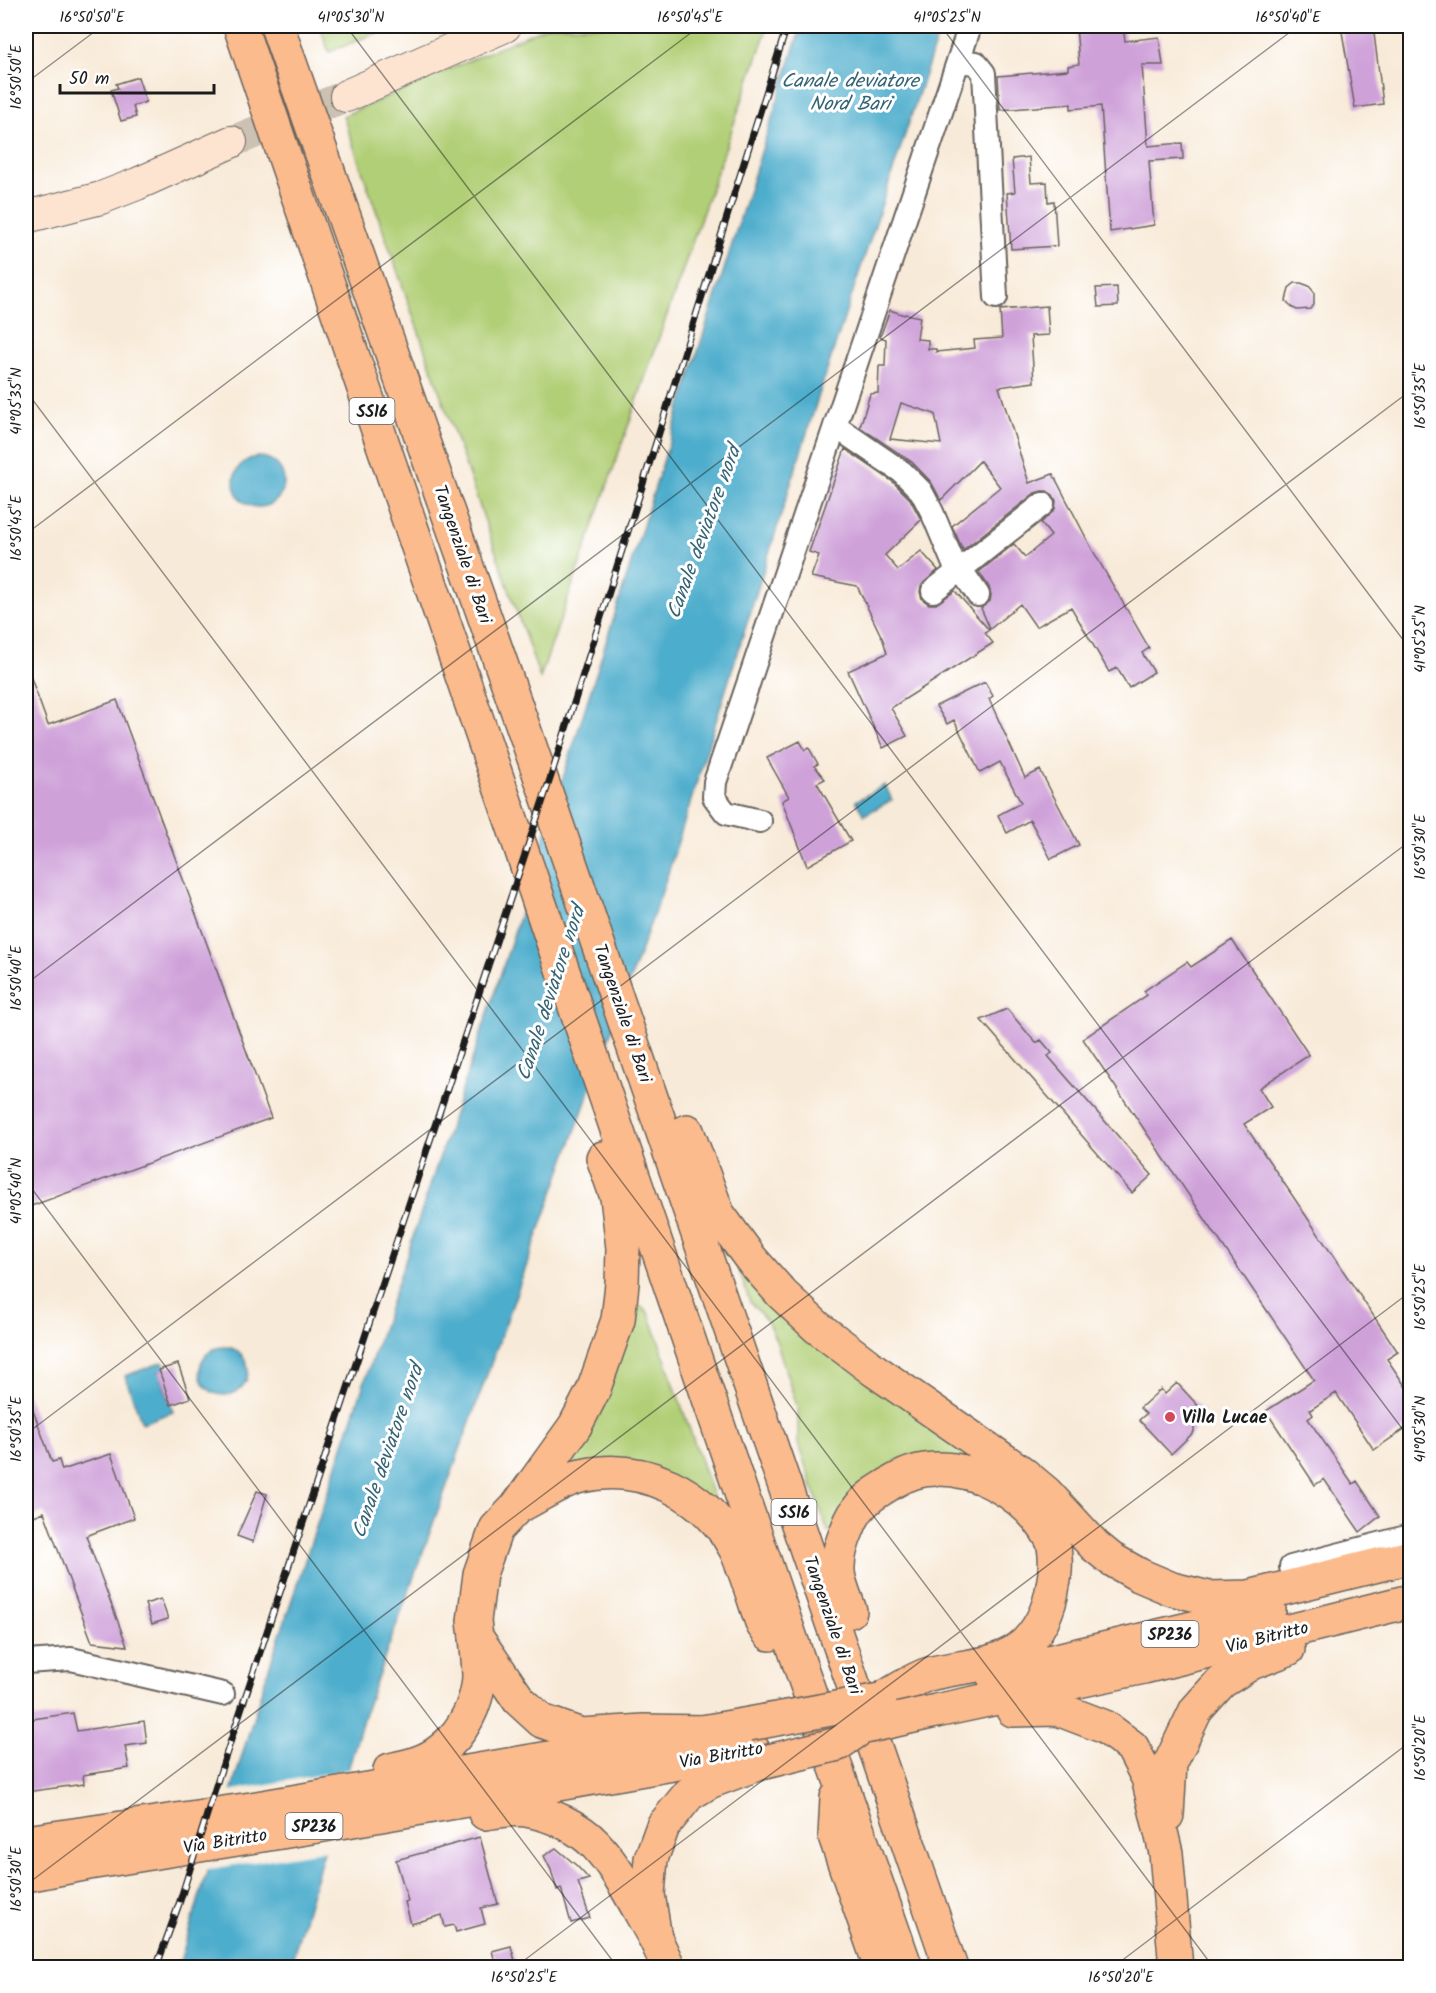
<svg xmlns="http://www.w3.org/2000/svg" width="1436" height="1993" font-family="Kalam,sans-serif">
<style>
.green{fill:#b1cf76;stroke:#667649;stroke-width:1.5}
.water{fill:#4dadcc;stroke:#346474;stroke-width:1.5}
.pier{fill:#f8ead8}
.building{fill:#cfa1d9;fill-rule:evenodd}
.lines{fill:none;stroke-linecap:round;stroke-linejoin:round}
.secondary-tunnel{stroke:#ccc1b2;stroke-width:32;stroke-dasharray:32 16;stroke-linecap:butt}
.street-casing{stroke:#69645e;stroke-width:26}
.secondary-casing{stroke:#69645e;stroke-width:34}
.primary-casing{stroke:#69645e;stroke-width:36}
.highway-casing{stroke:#69645e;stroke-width:36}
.street{stroke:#fff;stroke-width:22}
.secondary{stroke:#fde4d1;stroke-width:32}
.primary{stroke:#fbbb8d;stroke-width:33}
.highway{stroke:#fbbb8d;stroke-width:33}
.rail-casing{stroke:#1c1c1c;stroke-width:7}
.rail{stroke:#fff;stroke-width:4.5;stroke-dasharray:14;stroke-linecap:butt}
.primary-bridge-casing{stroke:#69645e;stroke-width:36;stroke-linecap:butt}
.highway-bridge-casing{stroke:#69645e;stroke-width:36;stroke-linecap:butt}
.primary-bridge{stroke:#fbbb8d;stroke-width:33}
.highway-bridge{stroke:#fbbb8d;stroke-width:33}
.ticks{fill:none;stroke:#1c1c1c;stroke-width:1.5;stroke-opacity:0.45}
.poi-dot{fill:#d1495b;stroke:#fff;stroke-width:2}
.labels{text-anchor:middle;stroke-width:6;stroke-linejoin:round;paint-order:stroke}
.shield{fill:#fff;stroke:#606060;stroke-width:1.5}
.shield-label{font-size:16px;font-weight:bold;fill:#1c1c1c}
.street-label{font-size:18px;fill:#1c1c1c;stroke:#fff}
.poi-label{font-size:18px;font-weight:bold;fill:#1c1c1c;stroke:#fff;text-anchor:start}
.water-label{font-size:20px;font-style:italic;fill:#346474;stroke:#fff}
.neatline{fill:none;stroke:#1c1c1c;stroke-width:2}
.ticks-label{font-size:15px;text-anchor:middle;fill:#1c1c1c}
</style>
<rect width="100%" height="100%" fill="#fff"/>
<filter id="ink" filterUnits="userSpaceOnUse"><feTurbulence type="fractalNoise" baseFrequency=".0167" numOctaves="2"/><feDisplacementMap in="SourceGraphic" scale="12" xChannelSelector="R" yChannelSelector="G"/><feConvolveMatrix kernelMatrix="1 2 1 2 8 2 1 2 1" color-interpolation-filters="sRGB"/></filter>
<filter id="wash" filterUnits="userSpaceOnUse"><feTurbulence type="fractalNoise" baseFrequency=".008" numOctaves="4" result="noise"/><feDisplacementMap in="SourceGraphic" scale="24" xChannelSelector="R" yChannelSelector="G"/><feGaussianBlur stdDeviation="1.35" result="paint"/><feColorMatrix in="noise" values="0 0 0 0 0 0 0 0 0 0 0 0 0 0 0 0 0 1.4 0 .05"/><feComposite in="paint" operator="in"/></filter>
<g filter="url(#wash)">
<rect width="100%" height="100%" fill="#f8ead8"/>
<path class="green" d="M320,26h74l-65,26z
M548,26h220l-228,652 -197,-562z
M735,1259l258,206 -36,-5 -129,72 -30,-88v-34l-22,-70 -9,-19 -17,-19z
M635,1306c8,0 11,3 15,10l64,183 -142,-36 -2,-4z"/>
<path class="water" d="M801,26h140l-119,359 -158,501 -298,823 -76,258 -112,1 85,-282 243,-728z
M234 482a25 25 0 1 1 50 0a25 25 0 1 1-50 0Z
M885,785l7,15 -28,15 -8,-14z
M200 1371a24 24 0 1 1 48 0a24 24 0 1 1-48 0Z
M163,1362l3,6 -7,3 14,41 -31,11 -17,-47z"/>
<path class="pier" d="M352,1769l-24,81 -124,20 24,-79z"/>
<g id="blocks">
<path class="building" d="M1076,26h47l2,15 34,-4 4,28h-21l6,81 34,-3 1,16 -34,2 5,64 -44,7 -9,-126 -30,3v-5l-71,6 -2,-34 70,-6v-4l11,-2z
M1341,26h32l10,78 -28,4z
M138,77l8,25 -13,4 3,11 -15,4 -10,-31 7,-2 -2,-4z
M1029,157l2,26 16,-1 1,20 6,-1 3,45 -46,3 -4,-56 8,-1 -3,-33z
M1295,283h6l8,3 5,6v13l-4,4 -13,1 -4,-2 -7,-7 3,-13z
M1117,287l1,19 -20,1 -2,-19z
M1047,306l2,29 -18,1 3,46 -35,5 30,96 24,-9 39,75 57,99 -7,5 12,19 -25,16 -12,-20 -8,4 -38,-65 -35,20 -16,-23 -30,25 -9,-21 9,-7 1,-6 -2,-8 -10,-15 35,-28 11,13 26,-21 -10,-13 14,-14 1,-8 -3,-6 -6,-4h-5l-7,2 -72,57 -11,-24 48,-39 -20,-26 -39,39 -10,-18 -19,-20 -52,-35 10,-33 8,-1 1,-27h6l1,-27 -6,-2 10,-27 14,5 1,-1 15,3 -3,22 11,1v9h8v3l39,-4 -1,-8 28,-2 -2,-28zM901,403l34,11 6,30 -51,-5z
M845,449l48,33 17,17 11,21 -36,35 13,15 23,-19 17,19 -17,16 -1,6 2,7 7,5h7l19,-13 34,39 -4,3 8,10 -102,65 16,28 -24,12 -35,-77 39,-18 -4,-13 -26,-54 -46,-9 8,-22 -10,-3z
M27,667l21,58 69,-25 154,418 -245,90v-540z
M985,682l8,14 -4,3 36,79 15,-8 39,75 -28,14 -21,-39 -23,13 -9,-18 23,-12 -21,-41 -20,11 -26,-53 -7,4 -11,-18z
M800,741l5,9 4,-2 9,16 -4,2 11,13 -8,4 34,58 -44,25 -25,-65 7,-4 -22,-39z
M1232,940l77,115 -50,33 12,19 -27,17 154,228 -11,7 23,34v32l-36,25 -38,-57 -26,17 3,5 -5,4 45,65 4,-3 23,35 -20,16 -36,-53 -9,6 -49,-74 48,-31 -231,-341 64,-44 -3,-4 43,-29 4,5z
M1007,1009l29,34 5,-3 11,13 -4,3 104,119 -20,18 -151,-173z
M178,1364l12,34 -19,7 -12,-35z
M1177,1383l26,28 -9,8v13l-23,22 -32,-34 7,-6 -6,-6 21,-19 4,5z
M27,1394l25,68 7,-2 3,10 49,-16 23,64 -48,18 41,110 -35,-4 -48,-130 -18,7v-124z
M257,1491l10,3 -14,48 -16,-6z
M161,1599l7,20 -16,5 -7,-20z
M73,1713l4,18 67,-10 3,22 -22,3 4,22 -46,7 1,9 -58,8v-72z
M480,1837l18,67 -17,4 4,16 -29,8 -2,-7 -9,2 -3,-12 -31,9 -6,-22 3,-1 -12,-41z
M556,1848l21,18 12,13 -11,3 12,36 -19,5 -10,-35 -4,2 -6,-20 -7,-14z
M511,1946l6,22h-20l-5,-17z"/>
</g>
</g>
<g filter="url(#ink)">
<use href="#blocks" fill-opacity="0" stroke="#69645e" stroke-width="1.5"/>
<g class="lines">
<path class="secondary-tunnel" d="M231,142l115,-46"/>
<g class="street-casing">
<path id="street" d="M958,61l18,2 8,10 12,224
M835,426l67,46 19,19 11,21 21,50 8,8 17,25
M933,591l110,-87
M760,821l-34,-8 -12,-16 1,-15 255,-756
M1291,1567l119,-31
M26,1662l45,-3 152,35"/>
</g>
<g class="secondary-casing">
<path id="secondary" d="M346,96l159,-70
M26,217l75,-19 36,-14 94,-42"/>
</g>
<g class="primary-casing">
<path id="primary" d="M390,1770c18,-4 37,-8 51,-20 21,-16 36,-45 38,-72 0,-13 -2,-28 -3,-41
M485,1813c13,-2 29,-5 41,-3 25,4 53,17 70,35 24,26 41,62 59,93
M26,1842l225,-33 498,-85
M26,1875l63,-12 235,-38 429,-75"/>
</g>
<g class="highway-casing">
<path id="highway" d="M240,26l562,1645 104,297
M277,26l248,706 426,1236
M687,1131l31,83 33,45 31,35 35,33 57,43 147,102 25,21 49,53 16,13 28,16 33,14 37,9 40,-1 161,-40
M603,1158l14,39 6,51 -1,36 -4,36 -25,71 -18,35 -59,82 -20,21 -16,45 -6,47 2,16 43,63 23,21 39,14 63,-4 63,1
M523,1504c18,-9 38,-24 58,-28 61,-14 124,16 154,72 11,22 19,53 28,77l7,9
M850,1611c-4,-12 -11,-27 -12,-39 -1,-16 4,-30 10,-44 7,-19 18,-30 35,-40 12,-8 27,-16 41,-18 49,-7 102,24 126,66 7,11 6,37 3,49 -3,23 -14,48 -33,63 -25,19 -62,18 -91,26 -17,5 -33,18 -49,26
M993,1675l276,-65
M1013,1710l45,-1 47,18 27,20 16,31 18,75 10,115
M936,1711l208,-44 266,-66
M837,1798l-2,38 46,132
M1167,1815l3,-51 26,-54 25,-28 30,-19 37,-14
M669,1968l-14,-30 -7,-44 3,-35 12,-33 26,-32 20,-12 48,-18"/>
</g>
<use href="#street" class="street"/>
<use href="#secondary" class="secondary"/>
<use href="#primary" class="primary"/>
<use href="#highway" class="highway"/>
<g class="rail-casing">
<path id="rail" d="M156,1968l23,-64 40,-128 333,-1003 235,-747"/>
</g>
<use href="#rail" class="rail"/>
<g class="primary-bridge-casing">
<path id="primary-bridge" d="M749,1724l131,-24"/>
</g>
<g class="highway-bridge-casing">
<path id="highway-bridge" d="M757,1764l81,-20 23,-16 75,-17"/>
</g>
<use href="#primary-bridge" class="primary-bridge"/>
<use href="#highway-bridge" class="highway-bridge"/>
</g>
</g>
<path class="ticks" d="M346,26l1064,1413M941,26l469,623M26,83l76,-57M26,391l1188,1577M26,534l674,-508M26,984l1272,-958M26,1181l592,787M26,1434l1384,-1043M26,1885l1384,-1044M514,1968l896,-676M1112,1968l298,-226"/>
<circle class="poi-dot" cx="1170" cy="1417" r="6"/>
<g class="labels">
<g class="shield">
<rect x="349.5" y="398" width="45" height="26" rx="4.5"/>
<rect x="771.5" y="1499" width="45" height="26" rx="4.5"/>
<rect x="1141.5" y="1621" width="57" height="26" rx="4.5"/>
<rect x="285.5" y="1813" width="57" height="26" rx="4.5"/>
</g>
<g class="shield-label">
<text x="372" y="417">SS16</text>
<text x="794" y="1518">SS16</text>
<text x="1170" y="1640">SP236</text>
<text x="314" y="1832">SP236</text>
</g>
<g class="street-label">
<text transform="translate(463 554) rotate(71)" y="6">Tangenziale di Bari</text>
<text transform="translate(623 1013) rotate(71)" y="6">Tangenziale di Bari</text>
<text transform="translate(833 1625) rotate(71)" y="6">Tangenziale di Bari</text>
<text transform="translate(1267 1637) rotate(-14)" y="6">Via Bitritto</text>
<text transform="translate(721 1755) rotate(-10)" y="6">Via Bitritto</text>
<text transform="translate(225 1841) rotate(-9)" y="6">Via Bitritto</text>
</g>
<g class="poi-label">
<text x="1182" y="1423">Villa Lucae</text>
</g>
<g class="water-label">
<text x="850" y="87">Canale deviatore<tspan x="850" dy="23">Nord Bari</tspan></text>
<text transform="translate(703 532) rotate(-70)" y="7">Canale deviatore nord</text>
<text transform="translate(550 993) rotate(-72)" y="7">Canale deviatore nord</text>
<text transform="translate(387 1451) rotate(-71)" y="7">Canale deviatore nord</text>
</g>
</g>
<rect width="1436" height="1993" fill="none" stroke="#fff" stroke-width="66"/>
<path d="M60 84v9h154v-9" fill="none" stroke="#1c1c1c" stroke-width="3"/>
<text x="69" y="84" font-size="18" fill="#1c1c1c" stroke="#ffffff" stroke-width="4.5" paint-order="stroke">50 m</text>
<rect x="33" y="33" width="1370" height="1927" class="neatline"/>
<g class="ticks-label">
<text x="92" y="22">16°50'50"E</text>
<text x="351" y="22">41°05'30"N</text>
<text x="690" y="22">16°50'45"E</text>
<text x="947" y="22">41°05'25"N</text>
<text x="1288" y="22">16°50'40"E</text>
<text transform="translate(16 77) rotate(-90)" y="5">16°50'50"E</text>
<text transform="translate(1420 396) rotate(-90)" y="5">16°50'35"E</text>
<text transform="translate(16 401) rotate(-90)" y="5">41°05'35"N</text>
<text transform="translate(16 528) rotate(-90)" y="5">16°50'45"E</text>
<text transform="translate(1420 639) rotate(-90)" y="5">41°05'25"N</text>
<text transform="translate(1420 847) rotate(-90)" y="5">16°50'30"E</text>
<text transform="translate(16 978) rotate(-90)" y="5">16°50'40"E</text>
<text transform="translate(16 1191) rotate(-90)" y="5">41°05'40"N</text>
<text transform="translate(1420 1297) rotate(-90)" y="5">16°50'25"E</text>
<text transform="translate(1420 1429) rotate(-90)" y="5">41°05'30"N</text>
<text transform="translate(16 1429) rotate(-90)" y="5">16°50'35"E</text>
<text transform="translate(1420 1748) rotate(-90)" y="5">16°50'20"E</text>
<text transform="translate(16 1879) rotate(-90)" y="5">16°50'30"E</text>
<text x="524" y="1982">16°50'25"E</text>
<text x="1121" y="1982">16°50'20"E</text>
</g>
</svg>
